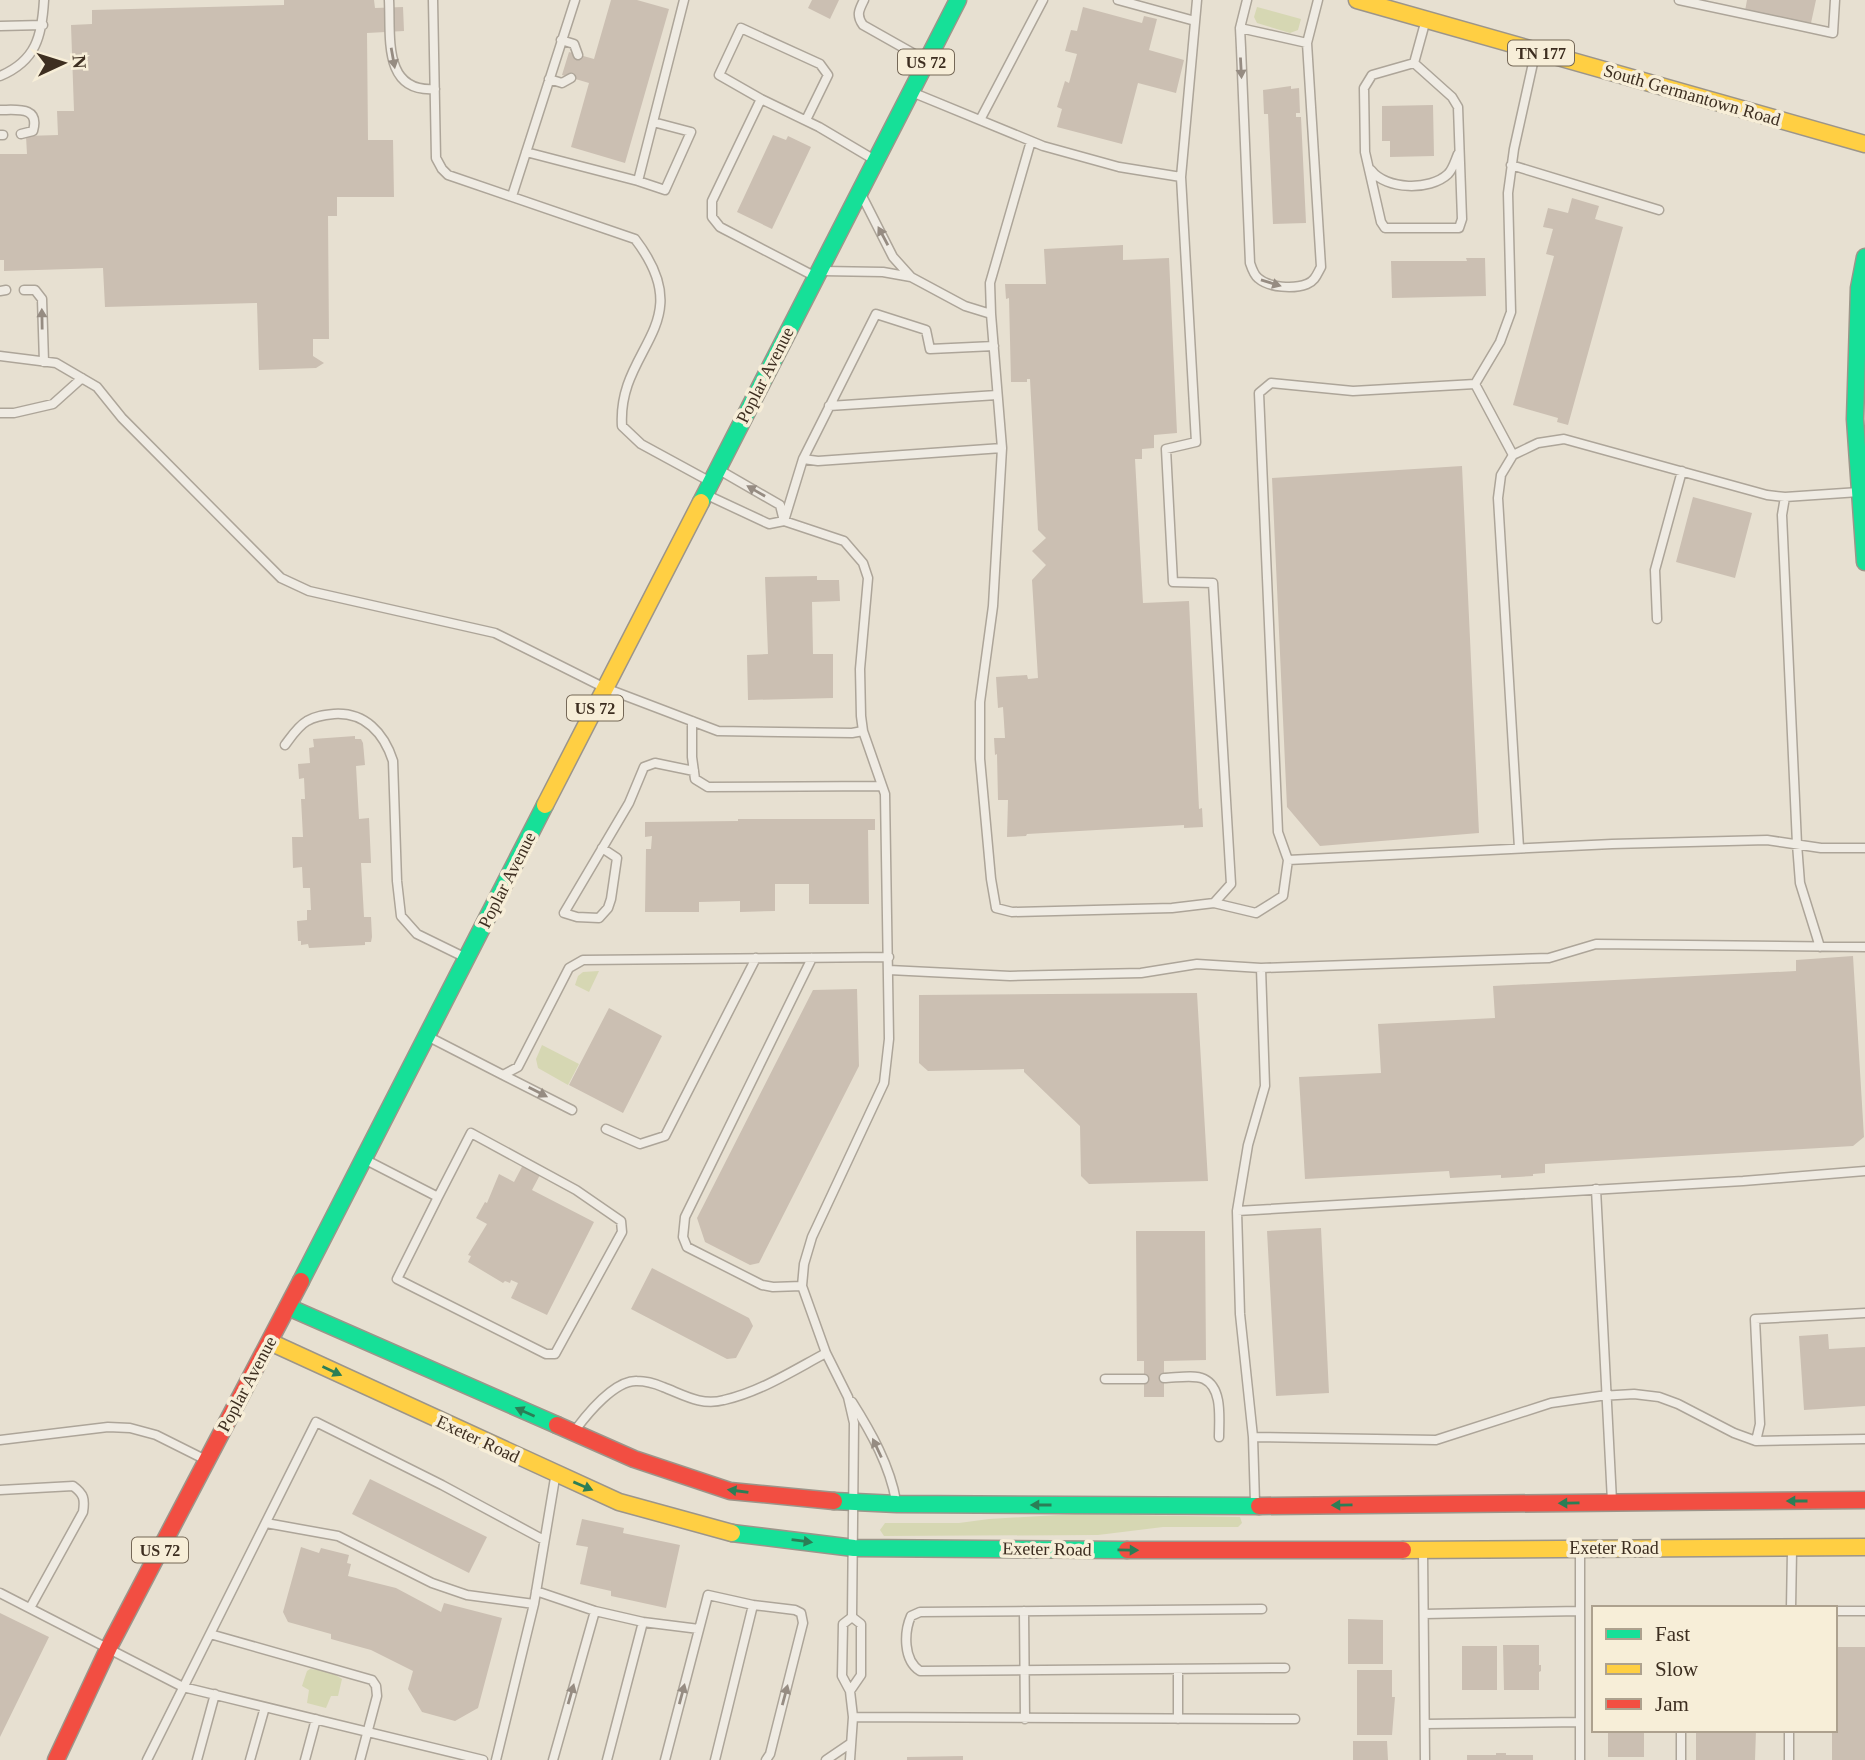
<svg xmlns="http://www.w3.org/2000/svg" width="1865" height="1760" font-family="'Times New Roman',serif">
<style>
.green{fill:#d6d7b3}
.building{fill:#cbbfb2}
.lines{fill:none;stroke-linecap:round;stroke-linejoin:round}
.lane-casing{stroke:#ada599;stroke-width:11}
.fast-casing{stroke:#9c958a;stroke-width:19}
.slow-casing{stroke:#9c958a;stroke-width:19}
.jam-casing{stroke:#9c958a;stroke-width:19}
.lane{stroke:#efebe3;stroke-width:8}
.fast{stroke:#16e098;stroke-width:16}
.slow{stroke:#ffcf43;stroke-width:16}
.jam{stroke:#f24e42;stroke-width:16}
.oneway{fill:#968c82}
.oneway2{fill:#2b7e56}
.labels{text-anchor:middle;stroke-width:7;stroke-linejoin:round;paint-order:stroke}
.shield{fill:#f7eed8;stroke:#756857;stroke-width:2}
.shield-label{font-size:16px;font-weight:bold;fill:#3d2e20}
.street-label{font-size:18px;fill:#3d2e20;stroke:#f7eed8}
</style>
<rect width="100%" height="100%" fill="#e7e0d1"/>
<path class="green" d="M1257,7l44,12 -3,11 -8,3 -33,-10 -3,-6z
M599,971l-10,21 -14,-7 3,-9 5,-4z
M542,1045l37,19 -11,21 -30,-17 -2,-9z
M1074,1514l166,3 2,6 -4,4h-75l-65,8 -214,1 -4,-6 5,-7h74l30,-4z
M310,1669l19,2 13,8 -4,17h-7l-5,12 -19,-5 2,-13 -7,-4 5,-15z"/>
<path class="building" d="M284,0h90l1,8 28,-1 1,24 -37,2 1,107h25l1,57h-57v19h-9l1,123h-16v17l11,7 -8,5 -57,2 -2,-67 -152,4 -2,-39 -99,3v-11h-4v-106h27l-1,-18 32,-1 -1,-24h17l-3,-86 21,-1v-14l192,-5z
M611,0h26l32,9 -44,154 -54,-16 18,-64 -27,-8 7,-23 25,7z
M812,0h27l-9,19 -22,-11z
M1747,0h69l-5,23 -66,-12z
M1083,7l59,16 2,-7 13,3 -8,31 35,10 -8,33 -38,-10 -16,61 -65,-17 5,-18 -5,-2 8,-26 4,2 8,-29 -12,-3 6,-21 6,1z
M1291,86v3l8,-1 1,25h-4v4h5l5,106 -33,1 -5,-110h-4l-1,-24z
M1433,105l1,51 -44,1v-16h-8v-35z
M773,135l13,5 2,-4 23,11 -39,82 -35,-17z
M1572,198l27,8 -4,13 28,8 -55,198 -11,-3 1,-4 -45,-13 41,-149 -8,-2 7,-25 -10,-2 5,-19 20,5z
M1123,245v15l46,-2 8,175 -23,2v13l-12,1v10h-7l8,144 46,-2 10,208 3,-1 1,19 -19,1v-3l-157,9 -1,2 -19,1 1,-37h-10l-1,-46 -2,1 -1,-17h11l-2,-31 -5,1 -2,-31 31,-2 1,4 10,-1 -6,-98 14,-15 -14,-14 14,-13 -8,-8 -8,-151h-3v3h-16l-2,-84 -3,1 -1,-15h41l-2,-35z
M1466,258h19l1,38 -94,2 -1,-37h76z
M1462,466l17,367 -159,13 -33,-39 -15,-329z
M1693,497l59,16 -17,65 -59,-16z
M817,576v4h22l1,21 -28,1 1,52h20v44l-85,2 -1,-45 21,-1 -3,-77z
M355,736v3h6l2,4 2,22 -9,1 3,53 10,-1 2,45h-10l3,54h7l1,20 -1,5h-6v3l-56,3 -1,-4 -7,1v-4h-3l-1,-20 10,-1v-10h4l-1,-22h-7l-1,-21 -9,1 -1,-31h11l-2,-38h4l-1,-21 -5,1 -1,-15 12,-1 -1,-15 5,-1 -1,-8z
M738,819h137v11h-7l1,74h-60v-20h-34v27l-35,1v-11l-41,1v10h-54l1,-63h5l1,-13 -7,1v-15l93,-1z
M1853,956l11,181 -11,9 -308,18v9l-12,1v2l-32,2v-3l-51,3 -1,-7 -144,8 -6,-102 82,-4 -3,-49 117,-6 -2,-32 303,-15v-11z
M857,989l2,77 -100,197 -9,2 -45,-23 -8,-24 116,-228z
M1197,993l11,188 -119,3 -8,-8 -1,-50 -56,-54v-3l-96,2 -9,-8v-68z
M609,1008l53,28 -39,77 -54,-28z
M524,1163l17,10 -9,17 62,32 -47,93 -36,-17 7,-15 -7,-3 -1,3 -5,-2 -2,2 -35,-21 3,-6 -3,-1 19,-31 -11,-6 9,-16 2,1 12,-29 15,8z
M1321,1228l8,165 -53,3 -9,-165z
M1136,1231h69l1,129 -42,1v36h-20v-36h-7z
M652,1268l97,50 4,8 -17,32 -9,1 -96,-50z
M1828,1334l1,15 36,-2v59l-61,4 -5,-74z
M370,1479l117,58 -18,36 -117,-59z
M582,1519l42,9 -1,5 57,12 -14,63 -55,-12v-5l-31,-7 8,-37 -12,-2z
M301,1547l18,6 2,-5 28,7 -2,8 4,1 -3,12 48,12 45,24 3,-9 58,15 -24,90 -23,13 -33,-9 -14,-23 5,-18 -42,-21 -40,-11v-5l-43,-12 -5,-10z
M0,1613l49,24 -49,100z
M1348,1619l35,1v44h-35z
M1503,1645h36v20h2v6l-2,1v18h-35z
M1462,1646h35v44h-35z
M1835,1647h30v113h-33v-30h3z
M1357,1670h35v27h3l-3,38h-35z
M1608,1730h36v27h-36z
M1696,1730h60l-1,30h-59z
M1353,1741h34l1,19h-35z
M1496,1753h10v2h27v5h-66v-5h29z
M963,1756v4h-56v-3z"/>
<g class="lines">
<g class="lane-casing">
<path id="lane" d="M389,0c2,36 -7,93 46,89
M433,0l3,158 6,11 6,6 187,64c66,86 -18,108 -13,187l19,18 68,37
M864,0c-5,10 -8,15 -1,25l62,35
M1118,0l77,21
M1247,0l-7,28 1,20 9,215c2,6 4,12 8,15 11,10 36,11 49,6 8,-3 10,-10 14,-17l-14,-224 11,-43
M1679,0l154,33 2,-33
M0,26l43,-1
M1240,28l67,15
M561,40l13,4 4,11
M1414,63l38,34 6,10 4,112 -3,9h-74l-4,-6 -16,-70 -1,-64 8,-13 42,-12 11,-40
M0,76c36,-15 42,-40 44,-76
M549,79l13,4 9,-5
M914,93l129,53 76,21 62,10
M761,99l-42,-24 22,-47 79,36 8,11 -22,45
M0,110c17,0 40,-4 33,21l-12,3
M980,120l63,-120
M0,135h3
M526,152l112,29 46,-181
M1511,165l148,45
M1371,170c15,20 59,21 77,4 5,-5 7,-13 10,-20
M638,181l27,9 26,-58 -38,-10
M512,196l63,-196
M862,196l31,61 18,20
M822,271l61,1 28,5 54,29 26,8 -1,-31 41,-142
M814,276l-94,-49 -8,-10v-16l49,-102 58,28 54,32
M24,290h11l7,9 2,63
M0,291l6,-1
M991,314l11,134 -9,158 -13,96v57l11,120 5,29 16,4 160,-4 42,-5 17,-19 -18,-301 -40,-1 -7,-133 30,-7 -15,-265 16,-177
M0,356l56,7 41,24 25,31 159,160 28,13 186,42 110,55 113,43 134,2 11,-2 22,63 4,245 -5,44 -72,154 -8,27 -2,22 24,67 22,44 6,26 -2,194 -9,7 -1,52 8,15 3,26 -3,43
M1475,384l38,71 25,-12 26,-4 203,56 18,2 74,-5
M829,406l168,-11
M0,413h14l39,-9 29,-26
M1513,455l-12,20 -3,23 21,350
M803,459l15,2 184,-13
M721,471l59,34 4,16
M707,495l62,29 15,-3 60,20 19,22 5,15 -8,91 1,47 2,15
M1785,497l-3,18 15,329 3,39 20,64
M784,521l19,-62 73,-145 50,16 4,19 64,-3
M1657,619l-2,-49 27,-99
M692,721v36l3,22 13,8 174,-1
M285,745c6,-8 13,-19 22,-24 8,-5 17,-6 27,-7 31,-2 50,19 59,47l4,120 4,35 16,18 47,23
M602,848l15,10 -6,41 -3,9 -9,10 -22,-1 -13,-4 65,-110 15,-36 11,-4 39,8
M1288,860l324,-16 155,-4 54,8h44
M1214,903l42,10 27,-17 5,-36 -10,-28 -19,-439 12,-10 82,8 122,-7 25,-42 11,-30 -3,-119 6,-44 21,-95
M889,970l121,6 131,-3 56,-9 64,4
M429,1037l74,38 15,-8 51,-99 14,-8 306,-3
M503,1075l69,35
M606,1129l34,15 25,-8 91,-178
M366,1160l72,37 33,-64 105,57 45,31 1,11 -67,122h-9l-149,-75 41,-82
M1596,1189l16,312
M1237,1211l506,-30 122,-10
M802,1286l-29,1 -11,-2 -75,-38 -4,-10 2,-20 127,-259
M1164,1378c11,0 30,-4 40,1 19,9 15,40 15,58
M1105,1379h39
M852,1402c19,30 38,64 44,99
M576,1429c12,-16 39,-49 61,-48 8,0 19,3 26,6 21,8 38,19 61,13 36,-8 70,-30 102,-47
M1253,1437l183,3 115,-37 49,-7 34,-2 25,3 19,7 56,29 22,8 4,-17 -5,-105 110,-6
M0,1440l108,-13 22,1 26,7 48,24
M1756,1441l109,-2
M0,1490l73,-4c11,8 12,13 10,26l-53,96
M1255,1503l-2,-66 -13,-123 -3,-103 11,-66 17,-59 -4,-118 288,-10 47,-14 269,3
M266,1523l72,13 94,47 35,12 67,9
M1423,1553l2,207
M536,1591l59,20 48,11 56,7
M0,1593l183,94 300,73
M753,1605l42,5 6,3 2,10 -33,131 -4,6
M1791,1608l1,-57
M1262,1609l-342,3 -9,4c-7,16 -8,44 9,55l365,-3
M1024,1611l1,108
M1835,1611h30
M1424,1614l156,-3
M210,1634l162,46 4,6 1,10 -17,64
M1178,1670v49
M850,1691l11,-16v-51l-9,-7
M853,1717l442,2
M1425,1724l155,-2
M147,1760l169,-338 126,63 102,55
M197,1760l18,-66
M250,1760l15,-53
M305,1760l11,-41
M496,1760l38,-156 21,-126
M553,1760l42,-149
M607,1760l36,-138
M665,1760l43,-165 45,10 -38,155
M826,1760l25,-17
M1580,1760v-211
M1681,1760v-30
M1789,1760v-30"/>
</g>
<g class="fast-casing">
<path id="fast" d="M1865,257l-6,31 -4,131 10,143
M701,502l257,-502
M301,1281l244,-476
M288,1307l269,118
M834,1501l63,3 362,2
M732,1533l122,15 273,2"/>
</g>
<g class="slow-casing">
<path id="slow" d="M1357,0l508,144
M545,805l156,-303
M270,1342l349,160 113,31
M1403,1550l462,-3"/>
</g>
<g class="jam-casing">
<path id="jam" d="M557,1425l77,34 96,32 104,10
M1259,1506l606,-6
M1127,1550h276
M56,1760l53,-113 192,-366"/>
</g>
<use href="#lane" class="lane"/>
<use href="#fast" class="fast"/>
<use href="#slow" class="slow"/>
<use href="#jam" class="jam"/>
</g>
<defs><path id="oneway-solid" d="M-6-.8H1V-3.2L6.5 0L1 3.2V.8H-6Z" transform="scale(1.75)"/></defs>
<g class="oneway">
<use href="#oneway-solid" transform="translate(393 58) rotate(80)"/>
<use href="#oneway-solid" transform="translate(1241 68) rotate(87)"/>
<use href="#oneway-solid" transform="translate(883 236) rotate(-118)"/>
<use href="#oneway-solid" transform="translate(1271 283) rotate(17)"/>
<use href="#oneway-solid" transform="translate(42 319) rotate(-91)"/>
<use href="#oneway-solid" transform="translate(756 491) rotate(-150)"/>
<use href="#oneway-solid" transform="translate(538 1092) rotate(27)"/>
<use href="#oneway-solid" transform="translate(877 1448) rotate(-115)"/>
<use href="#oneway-solid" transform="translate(571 1694) rotate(-74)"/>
<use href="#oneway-solid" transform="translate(682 1694) rotate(-75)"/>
<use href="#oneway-solid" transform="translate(785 1695) rotate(-75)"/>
</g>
<g class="oneway2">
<use href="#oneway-solid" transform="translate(332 1371) rotate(25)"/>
<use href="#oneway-solid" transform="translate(525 1412) rotate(-156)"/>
<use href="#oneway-solid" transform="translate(583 1486) rotate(23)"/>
<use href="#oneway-solid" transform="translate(738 1491) rotate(-172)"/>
<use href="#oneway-solid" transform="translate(1797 1501) rotate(180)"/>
<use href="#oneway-solid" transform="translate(1569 1503) rotate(179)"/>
<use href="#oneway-solid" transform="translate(1041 1505) rotate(-180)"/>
<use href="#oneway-solid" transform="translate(1342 1505) rotate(179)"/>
<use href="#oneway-solid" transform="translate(802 1541) rotate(7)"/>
<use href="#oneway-solid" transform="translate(1128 1550) rotate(1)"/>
</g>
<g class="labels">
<g class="shield">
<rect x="1508" y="40.5" width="66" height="25" rx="5"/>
<rect x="898" y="49.5" width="56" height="25" rx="5"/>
<rect x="567" y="695.5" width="56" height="25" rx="5"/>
<rect x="132" y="1537.5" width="56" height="25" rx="5"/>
</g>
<g class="shield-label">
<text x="1541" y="59">TN 177</text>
<text x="926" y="68">US 72</text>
<text x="595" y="714">US 72</text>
<text x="160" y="1556">US 72</text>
</g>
<g class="street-label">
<text transform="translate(1692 95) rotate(16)" y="6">South Germantown Road</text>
<text transform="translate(765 375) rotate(-63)" y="6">Poplar Avenue</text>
<text transform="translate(507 880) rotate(-63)" y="6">Poplar Avenue</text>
<text transform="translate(247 1384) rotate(-62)" y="6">Poplar Avenue</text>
<text transform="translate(478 1439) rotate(25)" y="6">Exeter Road</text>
<text x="1614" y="1554">Exeter Road</text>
<text transform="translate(1047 1549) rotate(1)" y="6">Exeter Road</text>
</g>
</g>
<rect x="1592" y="1606" width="245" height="126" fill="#f7eed8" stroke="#ada18e" stroke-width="2"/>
<rect x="1606" y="1629" width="35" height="10" fill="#16e098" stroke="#ada18e" stroke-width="2"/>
<text x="1655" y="1641" font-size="21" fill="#3d2e20">Fast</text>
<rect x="1606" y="1664" width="35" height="10" fill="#ffcf43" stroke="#ada18e" stroke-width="2"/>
<text x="1655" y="1676" font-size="21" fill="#3d2e20">Slow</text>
<rect x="1606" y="1699" width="35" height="10" fill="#f24e42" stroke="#ada18e" stroke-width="2"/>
<text x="1655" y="1711" font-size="21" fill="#3d2e20">Jam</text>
<g transform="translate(63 63) rotate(86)" stroke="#f7eed8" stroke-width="5" paint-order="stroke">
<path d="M0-5L12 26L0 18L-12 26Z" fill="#3d2e20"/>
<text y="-10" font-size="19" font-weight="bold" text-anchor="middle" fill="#3d2e20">N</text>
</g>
</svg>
